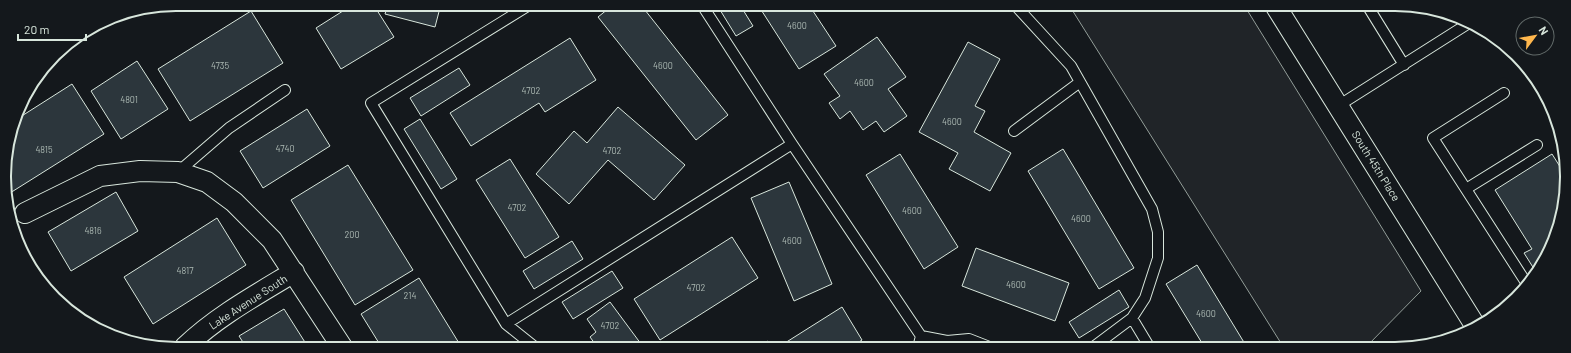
<svg xmlns="http://www.w3.org/2000/svg" width="1571" height="353" font-family="Barlow,sans-serif">
<style>
.green{fill:#202428;stroke:#939e99}
.building{fill:#2c363c;stroke:#d8e6dc}
.lines{fill:none;stroke-linecap:round;stroke-linejoin:round}
.service-casing{stroke:#d8e6dc;stroke-width:12}
.minor-casing{stroke:#d8e6dc;stroke-width:22}
.service{stroke:#14181c;stroke-width:10}
.minor{stroke:#14181c;stroke-width:20}
.labels{text-anchor:middle;stroke-width:3;stroke-linejoin:round;paint-order:stroke}
.number-label{font-size:9px;fill:#adbab4}
.street-label{font-size:11px;fill:#d8e6dc;stroke:#14181c}
.rim{fill:none;stroke:#d8e6dc;stroke-width:2}
</style>
<rect width="100%" height="100%" fill="#14181c"/>
<path class="green" d="M1069,5h175l177,286 -56,57h-81z"/>
<path class="building" d="M354,4h19l21,33 -53,32 -25,-41z
M388,4h53l-6,23 -50,-13z
M613,5h28l87,110 -32,25 -98,-123z
M717,5h23l13,21 -17,10z
M758,5h51l27,41 -37,23z
M251,11l32,52 -93,58 -32,-52z
M877,37l29,40 -18,12 19,27 -23,16 -8,-11 -13,9 -13,-19 -10,8 -11,-16 11,-7 -16,-22z
M570,38l26,42 -51,32 -6,-9 -68,43 -21,-33z
M968,42l32,17 -25,47 10,5 -11,21 37,21 -21,38 -41,-22 9,-16 -39,-21z
M137,61l31,48 -47,30 -30,-48z
M459,68l11,17 -49,31 -11,-18z
M72,84l32,50 -94,59 -3,-6 -3,-22 13,-46z
M618,107l67,58 -31,35 -46,-40 -39,44 -33,-30 38,-43 13,12z
M307,109l23,37 -67,42 -23,-37z
M420,119l37,60 -16,10 -37,-60z
M1063,149l71,119 -35,21 -71,-118z
M900,154l58,93 -34,22 -58,-94z
M1552,154l12,19 1,26 -16,54 -13,19 -12,-19 8,-4 -37,-59z
M510,159l49,78 -34,21 -49,-78z
M348,165l65,105 -58,35 -64,-105z
M789,182l43,102 -38,17 -43,-103z
M116,192l22,39 -67,40 -23,-39z
M217,218l29,47 -93,59 -29,-47z
M732,237l26,41 -98,62 -26,-41z
M572,241l11,18 -49,30 -11,-18z
M976,248l93,35 -14,38 -93,-35z
M1197,265l48,79 -5,4h-35l-39,-64z
M612,271l11,17 -50,31 -11,-17z
M419,278l43,70h-80l-21,-34z
M1119,290l10,17 -50,31 -10,-16z
M610,302l34,46h-46l-8,-11 6,-5 -9,-13z
M842,307l20,33 -12,8h-73z
M284,309l24,38h-62l-7,-11z
M768,341l4,7h-15z"/>
<g class="lines">
<g class="service-casing">
<path id="service" d="M531,4l-160,99 135,221 30,24
M702,5l90,139 129,192 -3,12
M1015,5l56,61 81,143 6,23v26l-13,40 -13,20 -40,30
M1367,5l37,60
M1504,93l-71,45 94,146
M1338,106l131,-83
M1014,131l66,-49
M178,172l51,-44 56,-38
M1466,189l71,-44
M1132,318l18,30
M506,324l286,-180
M921,336l26,5 22,-2 23,9"/>
</g>
<g class="minor-casing">
<path id="minor" d="M1275,5l201,322
M25,213l75,-37 40,-5 38,1 29,10 27,20 38,38 70,107
M185,347c31,-30 71,-52 109,-75"/>
</g>
<use href="#service" class="service"/>
<use href="#minor" class="minor"/>
</g>
<g class="labels">
<g class="number-label">
<text x="797" y="29">4600</text>
<text x="220" y="69">4735</text>
<text x="663" y="69">4600</text>
<text x="864" y="86">4600</text>
<text x="531" y="94">4702</text>
<text x="129" y="103">4801</text>
<text x="952" y="125">4600</text>
<text x="285" y="152">4740</text>
<text x="44" y="153">4815</text>
<text x="612" y="154">4702</text>
<text x="517" y="211">4702</text>
<text x="912" y="214">4600</text>
<text x="1081" y="222">4600</text>
<text x="93" y="234">4816</text>
<text x="352" y="238">200</text>
<text x="792" y="244">4600</text>
<text x="185" y="274">4817</text>
<text x="1016" y="288">4600</text>
<text x="696" y="291">4702</text>
<text x="410" y="299">214</text>
<text x="1206" y="317">4600</text>
<text x="610" y="329">4702</text>
</g>
<g class="street-label">
<text transform="translate(1376 166) rotate(58)" y="4">South 45th Place</text>
<text transform="translate(248 302) rotate(-33)" y="4">Lake Avenue South</text>
</g>
</g>
<path d="M0 0H1571V353H0ZM176 11H1395A165 165 0 0 1 1560 176V177A165 165 0 0 1 1395 342H176A165 165 0 0 1 11 177V176A165 165 0 0 1 176 11Z" fill="#14181c" fill-rule="evenodd"/>
<path class="rim" d="M176 11H1395A165 165 0 0 1 1560 176V177A165 165 0 0 1 1395 342H176A165 165 0 0 1 11 177V176A165 165 0 0 1 176 11Z"/>
<g transform="translate(1535 36) rotate(58)"><circle r="19" fill="#14181c" stroke="#626a69"/>
<path d="M0-3L7 15L0 10L-7 15Z" fill="#ffb74d"/>
<text y="-6" font-size="11" font-weight="bold" text-anchor="middle" fill="#d8e6dc">N</text>
</g>
<path d="M18 34v6h68v-6" fill="none" stroke="#d8e6dc" stroke-width="2"/>
<text x="24" y="34" font-size="12" fill="#d8e6dc" stroke="#14181c" stroke-width="3" paint-order="stroke">20 m</text>
</svg>
